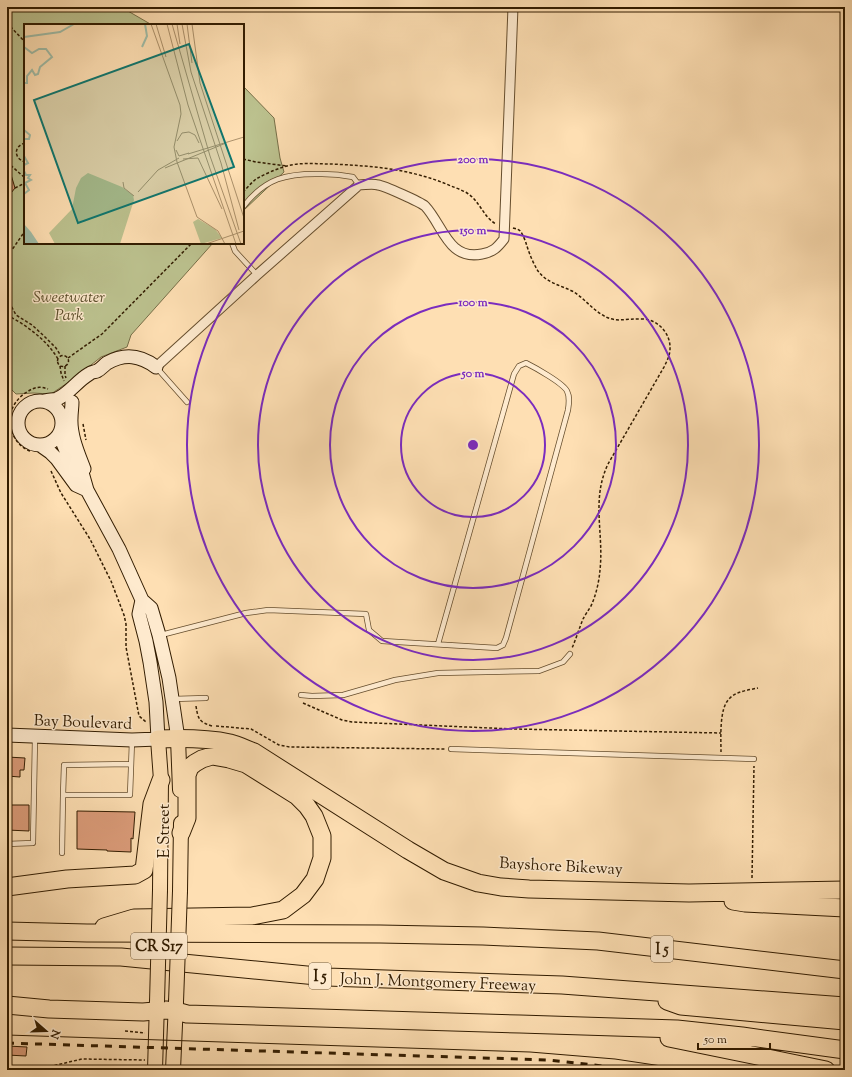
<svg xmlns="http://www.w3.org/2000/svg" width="852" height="1077" font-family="'Sorts Mill Goudy',serif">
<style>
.green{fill:#bcc28f;stroke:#776f48}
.building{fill:#dc9c7a;stroke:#321c00}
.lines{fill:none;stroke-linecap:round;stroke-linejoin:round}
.lane-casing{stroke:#654d2d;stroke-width:6}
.street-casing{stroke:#654d2d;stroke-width:11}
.secondary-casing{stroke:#321c00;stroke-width:15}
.primary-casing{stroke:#321c00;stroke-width:16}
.highway-casing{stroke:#321c00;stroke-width:19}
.path{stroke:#321c00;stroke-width:1.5;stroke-dasharray:3 2;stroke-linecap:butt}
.lane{stroke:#feeace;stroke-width:4.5}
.street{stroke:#feeace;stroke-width:9}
.secondary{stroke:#feeace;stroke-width:13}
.primary{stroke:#fedfb3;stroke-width:14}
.highway{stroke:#fedfb3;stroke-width:17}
.tram{stroke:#321c00;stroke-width:1}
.rail{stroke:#321c00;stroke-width:3;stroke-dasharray:7 7;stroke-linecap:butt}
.primary-bridge-casing{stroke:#321c00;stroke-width:16;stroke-linecap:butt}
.primary-bridge{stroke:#fedfb3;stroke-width:14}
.ring{fill:none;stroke:#7b2cbf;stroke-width:2}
.labels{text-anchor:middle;stroke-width:3;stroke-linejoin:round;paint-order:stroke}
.shield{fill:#feeace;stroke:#6f5a3e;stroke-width:1}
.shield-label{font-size:15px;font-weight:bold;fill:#321c00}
.park-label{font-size:16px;font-style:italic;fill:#5b4e2b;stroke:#feeace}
.street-label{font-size:16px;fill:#321c00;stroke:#feeace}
.inset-river{fill:none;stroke:#a0bda8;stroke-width:2}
.inset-road{fill:none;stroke:#ac916b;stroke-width:1}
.view{fill:#0f766e;fill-opacity:0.15;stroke:#0f766e;stroke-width:2}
.inset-edge{fill:none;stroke:#321c00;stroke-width:2}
.centre{fill:#7b2cbf;stroke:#feeace;stroke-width:2}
.ring-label{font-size:12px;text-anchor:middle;font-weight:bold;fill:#7b2cbf;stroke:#feeace;stroke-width:3;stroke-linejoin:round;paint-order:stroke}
</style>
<rect width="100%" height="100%" fill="#fedfb3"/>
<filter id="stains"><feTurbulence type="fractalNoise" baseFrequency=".005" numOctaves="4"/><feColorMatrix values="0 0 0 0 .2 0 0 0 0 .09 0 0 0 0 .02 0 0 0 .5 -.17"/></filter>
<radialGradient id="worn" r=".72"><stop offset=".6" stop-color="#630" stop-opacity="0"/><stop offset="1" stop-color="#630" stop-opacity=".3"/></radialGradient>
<path class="green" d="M7,7h114l31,18h-127v218h188l-82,92 -4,12 -26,10 -25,20 -25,17 -18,-1 -17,1 -9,-9z
M243,86l31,32 6,40 4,14 -41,39z"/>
<path class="building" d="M9,168l6,20 -8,10v-29z
M7,757l18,1 -1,12h-4v7l-13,-1z
M7,805h22v26l-22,-1z
M77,811l58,1 -2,27 -2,-1v14l-24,-1v-1l-30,-1z
M7,1046l20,1 -1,9 -19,-1z"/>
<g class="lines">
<g class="lane-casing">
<path id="lane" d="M243,207c22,-29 44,-34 79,-33 11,0 21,1 31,3l6,8
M232,243l3,8 22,24
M156,367l31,35
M161,635l85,-22 22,-3 98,4 3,16 13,11 115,7 6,-3 3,-7 62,-228c1,-7 2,-13 -1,-19 -4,-8 -33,-24 -41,-28l-7,3 -5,8 -76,270
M301,695l11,1 31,-1 52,-15 43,-7 101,-2 24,-9 7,-8
M173,699l33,-1
M451,749l303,10
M131,764l-67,1 -1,30h67l2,-54
M7,844l26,-1 2,-105
M62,853l1,-58"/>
</g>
<g class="street-casing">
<path id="street" d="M156,367l101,-92 102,-90c6,0 13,-2 19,0 7,1 42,17 47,21 18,19 23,55 57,48 11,-2 15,-6 22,-15l9,-232"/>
</g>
<g class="secondary-casing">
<path id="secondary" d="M45,401c4,-1 8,-1 12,-2 13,-6 20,-18 32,-25 2,-2 5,-2 8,-3 4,-2 7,-6 10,-8 18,-10 33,-8 49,4
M18 423a22 22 0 1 1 44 0a22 22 0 1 1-44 0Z
M72,402c0,5 -1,11 -1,16 -1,17 7,35 13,51
M59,434l8,19 16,23 4,14 32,59 23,51 9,8 8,27 10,43 9,61
M40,445l10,7 7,7 19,26 11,5
M7,735l125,5 26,-1 -2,-37 -6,-40 -4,-21 -7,-27 3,-14"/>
</g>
<g class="primary-casing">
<path id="primary" d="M158,739l3,41 -1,110
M178,739l2,51
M180,891l1,-68
M155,1070l2,-68
M173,1070l3,-68"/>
</g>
<g class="highway-casing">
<path id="highway" d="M158,739c25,-1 49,-1 72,4 8,2 16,6 24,9l154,98 36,21 34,12 23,4 28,2 160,4 156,-3
M7,887l60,-8 68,-4 9,-5 8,-66 9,-24
M733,901l12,2 100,5
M104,927l30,-9 118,-2 31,-6 20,-15 12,-16 7,-21v-22l-8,-20 -7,-10 -10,-10 -51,-32 -17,-5 -17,-3 -10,3 -7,4 -5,4 -3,8v43l-6,15
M7,931l80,2 293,1 103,2 115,5 247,29
M7,956l114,1 206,20 235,8 283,21
M667,1001l14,5 164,15
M7,1005l42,4 94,3 23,-2 10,1 11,3 333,10 157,5 65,7 103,14
M669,1038l157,32"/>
</g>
<path class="path" d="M7,23l18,19
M25,143c-11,3 -12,15 0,19
M243,159l13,3 31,4
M7,162l18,16
M25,162v9
M15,188l10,-5
M243,192c4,-4 8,-9 13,-13 9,-5 20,-10 31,-13 14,-4 30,-2 45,-2 42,2 80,5 119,22 5,2 11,4 16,7 13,8 16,24 29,31
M513,228c3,1 6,1 8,4 2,3 4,8 5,11 3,10 7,20 12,28 9,12 22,14 34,20 11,6 18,16 29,23 14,10 25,4 41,5 16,0 29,15 28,30 0,6 -3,12 -6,18l-56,97c-17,36 -4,69 -8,106 -1,12 -4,25 -9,36 -3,5 -6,9 -8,13 -4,10 -7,20 -11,29
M7,257l18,-26
M7,298l9,17 16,10 12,11 12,12 5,8
M7,315c19,10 40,25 51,44
M57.5 361a5.5 5.5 0 1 1 11 0a5.5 5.5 0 1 1-11 0Z
M68,358l34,-24 90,-91
M60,366l1,7 3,8
M65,366v9l1,3
M83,424l3,16
M30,451c-19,-7 -26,-33 -14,-49 3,-4 7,-8 11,-10 7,-5 13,-6 21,-3
M51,471l10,22 29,46 21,42 13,34 2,9v23l13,69 7,6
M303,703l39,17 10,2 161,7 208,4
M196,706c2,13 3,16 16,20
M216,726l35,3 28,16 11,2 155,2
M721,752c0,-14 -2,-43 8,-53 7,-8 20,-9 29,-11
M752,878l2,-112
M125,1031l20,2
M35,1070l47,-11 63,1"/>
<use href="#lane" class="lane"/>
<use href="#street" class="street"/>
<use href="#secondary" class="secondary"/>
<use href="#primary" class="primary"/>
<use href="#highway" class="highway"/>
<path class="tram" d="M7,1035l523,17 85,7 73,11"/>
<path class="rail" d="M7,1043l542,17 89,10"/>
<g class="primary-bridge-casing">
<path id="primary-bridge" d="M157,1002l3,-112
M176,1002l4,-111"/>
</g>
<use href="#primary-bridge" class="primary-bridge"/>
</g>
<g class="ring">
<circle cx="473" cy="445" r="72"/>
<circle cx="473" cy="445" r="143"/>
<circle cx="473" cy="445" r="215"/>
<circle cx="473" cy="445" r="286"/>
</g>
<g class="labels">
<g class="shield">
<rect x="131" y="933" width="56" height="26" rx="3"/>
<rect x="651" y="936" width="22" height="26" rx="3"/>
<rect x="309" y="963" width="22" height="26" rx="3"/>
</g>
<g class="shield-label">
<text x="159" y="951">CR S17</text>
<text x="662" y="954">I 5</text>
<text x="320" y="981">I 5</text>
</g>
<g class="park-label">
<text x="69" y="302">Sweetwater<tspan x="69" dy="18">Park</tspan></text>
</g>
<g class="street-label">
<text transform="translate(83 721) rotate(2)" y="6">Bay Boulevard</text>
<text transform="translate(163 831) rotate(-90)" y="6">E Street</text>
<text transform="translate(561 865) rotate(3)" y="6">Bayshore Bikeway</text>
<text transform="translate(438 981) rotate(2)" y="6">John J. Montgomery Freeway</text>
</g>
</g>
<g transform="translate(24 24)">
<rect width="220" height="220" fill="#fedfb3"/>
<path d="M64,149l34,14 11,8 1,5 -14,44h-65l-6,-11 23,-24 4,-21 5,-10zM174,195l17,10 7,9 -21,6 -8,-22z" fill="#bcc28f"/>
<path d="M0,200l7,8 8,12h-15z" fill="#a0bda8"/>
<path class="inset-river" d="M0,13l36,-5 14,-8M0,23l8,6 7,-4h7l6,8 -12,10 -2,7 -3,1 -3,-5 -5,6v7h-3M118,23l5,-11 -2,-12M0,106l6,5 -1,4h-5M0,141l4,-2 -4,-7M0,147l2,4h4l-2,3 3,2 -6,3 4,7 -5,4"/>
<path class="inset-road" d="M127,0l29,81 1,9 -7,33 3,15M132,0l10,33M143,0l21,81 48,139M148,0l38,132 31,88M153,0l3,20M158,0l9,48 30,91 18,67M163,0l5,39M168,0l8,59 44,135M153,117l5,-8 7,-1 6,3 4,8M152,126l3,6 10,-3M164,130l56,-17M159,135l15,-1 24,51M153,138l20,55 21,14 7,13M141,144l61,-25M99,158l1,6 10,8M114,168l20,-22 21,-12M182,220l38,-13"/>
<path class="view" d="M165,20l45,123 -156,56 -44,-123z"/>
<rect width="220" height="220" class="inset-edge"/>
</g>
<circle cx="473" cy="445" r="6" class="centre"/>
<g class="ring-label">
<text x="473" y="163">200 m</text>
<text x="473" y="234">150 m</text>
<text x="473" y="306">100 m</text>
<text x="473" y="377">50 m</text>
</g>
<rect width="852" height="1077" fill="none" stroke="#fedfb3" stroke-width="24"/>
<rect x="8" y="8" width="836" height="1061" fill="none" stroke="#321c00" stroke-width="2"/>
<rect x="12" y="12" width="828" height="1053" fill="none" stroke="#321c00"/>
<g transform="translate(46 1031) rotate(110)" stroke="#feeace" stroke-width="3" paint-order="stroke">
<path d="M0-3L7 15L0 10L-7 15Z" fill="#321c00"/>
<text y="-6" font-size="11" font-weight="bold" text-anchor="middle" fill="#321c00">N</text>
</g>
<path d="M698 1043v6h72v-6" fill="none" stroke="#321c00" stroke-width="2"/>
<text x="704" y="1043" font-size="12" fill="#321c00" stroke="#feeace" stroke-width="3" paint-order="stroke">50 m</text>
<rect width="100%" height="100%" filter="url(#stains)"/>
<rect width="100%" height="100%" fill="url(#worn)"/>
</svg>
